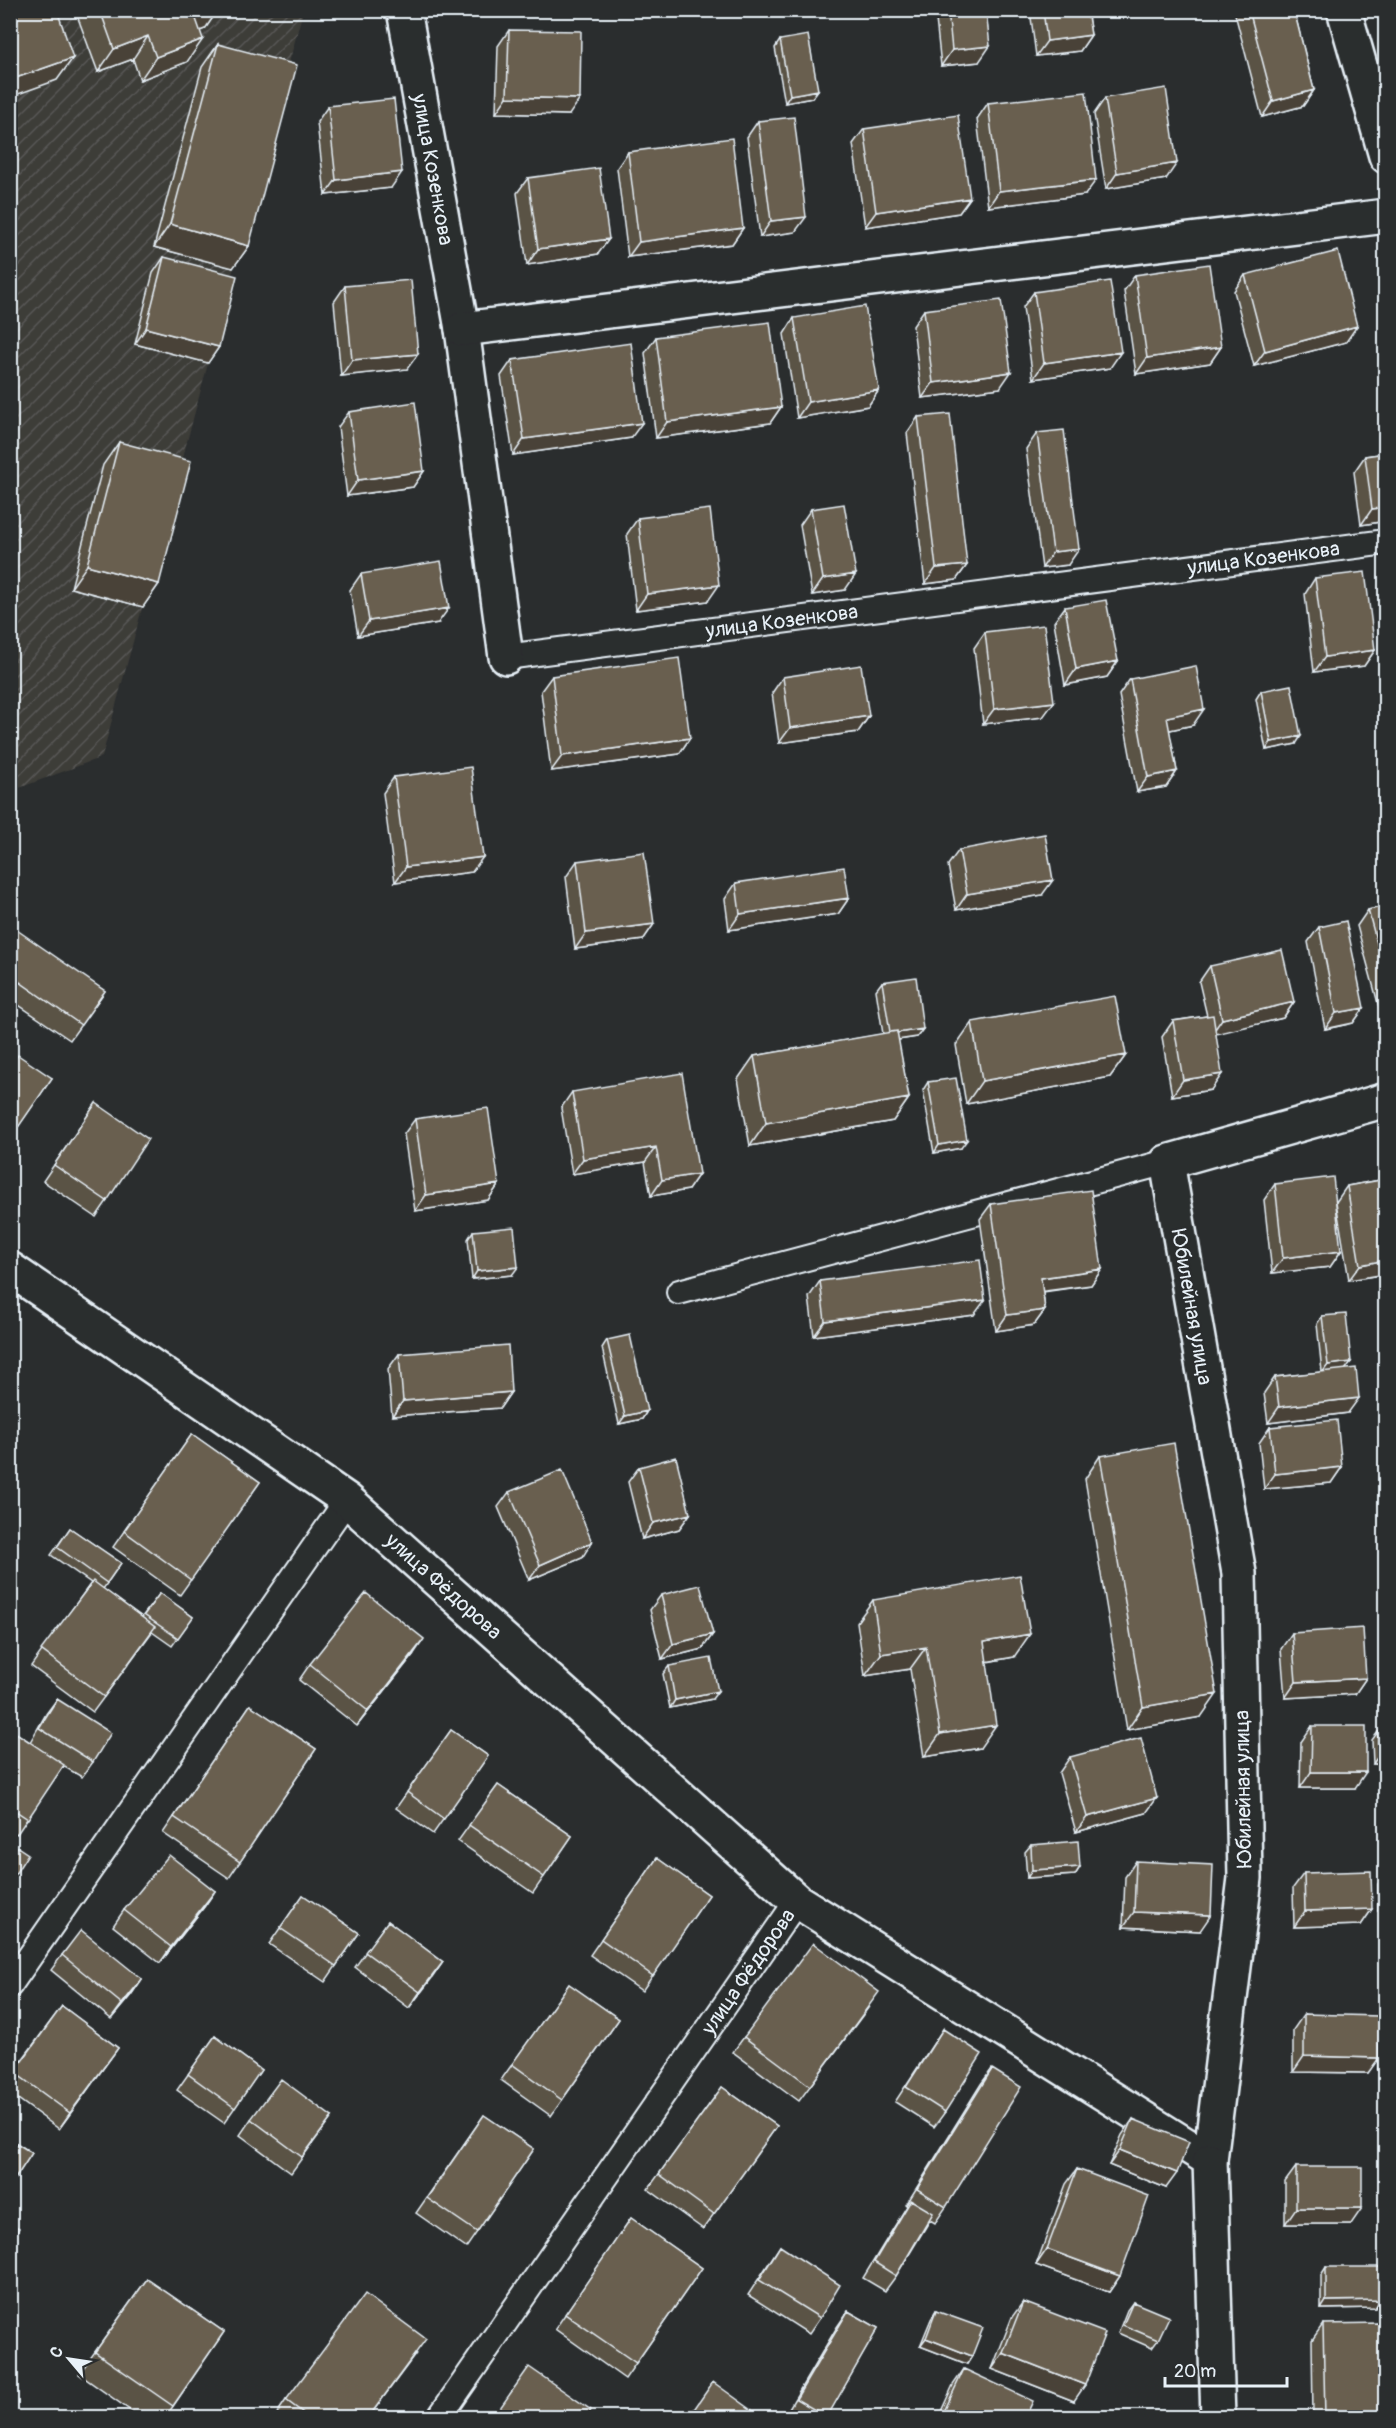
<svg xmlns="http://www.w3.org/2000/svg" width="1396" height="2428" font-family="Pangolin,sans-serif">
<style>
.industrial{fill:url(#industrial-furrows)}
.lines{fill:none;stroke-linecap:round;stroke-linejoin:round}
.lane-casing{stroke:#e8f1f8;stroke-width:28}
.street-casing{stroke:#e8f1f8;stroke-width:38}
.lane{stroke:#2a2d2e;stroke-width:24}
.street{stroke:#2a2d2e;stroke-width:33}
.wall{fill:#5a5245;stroke:#e8f1f8;stroke-width:1.5}
.shaded-wall{fill:#4a4238;stroke:#e8f1f8;stroke-width:1.5}
.building{fill:#695f50;stroke:#e8f1f8;stroke-width:1.5}
.labels{text-anchor:middle;stroke-width:4.5;stroke-linejoin:round;paint-order:stroke}
.street-label{font-size:21px;fill:#e8f1f8;stroke:#2a2d2e}
</style>
<defs>
<pattern id="industrial-furrows" width="10" height="10" patternUnits="userSpaceOnUse" patternTransform="scale(1.5)"><rect width="10" height="10" fill="#3d3c38"/><path d="M-1 1l2-2M0 10L10 0M9 11l2-2" fill="none" stroke="#595956"/></pattern>
</defs>
<rect width="100%" height="100%" fill="#2a2d2e"/>
<filter id="ink" filterUnits="userSpaceOnUse"><feTurbulence type="fractalNoise" baseFrequency=".0167" numOctaves="2"/><feDisplacementMap in="SourceGraphic" scale="12" xChannelSelector="R" yChannelSelector="G"/><feConvolveMatrix kernelMatrix="1 2 1 2 8 2 1 2 1" color-interpolation-filters="sRGB"/></filter>
<g filter="url(#ink)">
<path class="industrial" d="M11,11h292l-201,746 -91,34z"/>
<g class="lines">
<g class="lane-casing">
<g id="lane">
<path id="s1" d="M506,657l880,-115"/>
<path d="M679,1292l488,-130"/>
<path d="M10,1985l337,-485"/>
<path id="s2" d="M439,2418l358,-517"/>
</g>
</g>
<g class="street-casing">
<g id="street">
<path id="s3" d="M404,10l58,319 44,328"/>
<path d="M1344,10l42,146"/>
<path d="M462,329l924,-113"/>
<path id="s4" d="M10,1269l337,231 450,401 413,259 35,-282 -6,-305 -72,-411 219,-62"/>
<path d="M1210,2160l8,258"/>
</g>
</g>
<use href="#lane" class="lane"/>
<use href="#street" class="street"/>
</g>
<path class="wall" d="M75,10h143l-13,19 -5,2 -13,31 -47,18 -7,-21 -35,13z
M935,10h51l-7,52 -38,4z
M1030,10h57l4,25 -11,16 -44,5z
M1234,10h60l20,80 -11,16 -41,11z
M509,30l60,85 -73,-2 2,-67z
M780,40l38,50 -6,8 -27,5 -10,-55z
M218,44l31,202 -16,22 -79,-21 48,-180z
M1105,98l61,81 -60,10 -12,-75z
M988,103l97,92 -97,12 -11,-88z
M328,106l63,82 -66,7 -8,-73z
M758,121l37,111 -35,5 -13,-100z
M864,129l106,69 -11,15 -94,14 -12,-83z
M628,152l115,76 -11,16 -104,13 -11,-89z
M528,178l70,76 -71,11 -10,-72z
M164,257l55,90 -11,16 -73,-19 18,-71z
M1135,275l86,72 -11,16 -74,11 -12,-83z
M1245,275l101,67 -92,24 -20,-75z
M345,286l62,83 -66,7 -7,-74z
M1034,292l76,76 -77,11 -10,-72z
M924,310l76,78 -78,10 -9,-72z
M794,318l85,72 -11,16 -71,12 -13,-84z
M656,337l125,70 -11,16 -114,15 -11,-85z
M512,360l119,78 -118,17 -12,-79z
M349,412l75,59 -11,16 -66,9 -9,-69z
M918,417l49,148 -11,15 -31,4 -18,-151z
M1037,433l31,132 -26,3 -16,-119z
M119,442l40,142 -16,23 -72,-19 32,-123z
M1386,453v68l-25,4 -7,-53 11,-16z
M811,509l34,81 -33,5 -12,-70z
M638,518l70,83 -72,9 -9,-76z
M361,574l77,49 -80,13 -8,-46z
M1315,578l60,72 -11,16 -50,6 -9,-78z
M1065,607l53,54 -11,16 -42,8 -11,-63z
M985,632l58,85 -60,7 -9,-76z
M552,676l138,62 -11,16 -128,17 -10,-80z
M783,677l86,39 -11,16 -79,11 -7,-50z
M1130,679l63,46 -24,5 8,41 -11,16 -29,5 -18,-97z
M1261,691l35,53 -30,6 -10,-51z
M394,777l78,95 -77,10 -12,-89z
M959,850l83,45 -86,15 -8,-45z
M577,861l77,63 -11,16 -68,9 -9,-72z
M736,883l113,15 -11,16 -109,16 -4,-31z
M1386,906v111l-4,1 -25,-92 11,-16z
M1319,927l45,81 -11,15 -28,6 -17,-87z
M10,933l95,58 -35,49 -60,-41z
M1210,966l84,36 -11,16 -67,15 -5,57 -39,6 -10,-59 11,-16 34,-5 -8,-34z
M882,982l41,47 -6,8 -19,3 11,58 -16,23 -143,25 -12,-67 16,-23 129,-22 -7,-44z
M972,1022l154,33 -16,22 -144,27 -10,-59z
M10,1066l42,12 -42,60z
M928,1082l33,66 -27,5 -11,-63z
M572,1092l127,82 -11,16 -37,6 -6,-34 -73,12 -11,-66z
M96,1103l11,98 -11,16 -53,-36z
M415,1119l84,65 -11,16 -73,11 -11,-77z
M1386,1179v95l-37,6 -13,-78 11,-16z
M1275,1184l66,67 -11,16 -58,6 -8,-73z
M991,1204l111,65 -11,16 -48,7 2,18 -11,15 -38,6 -16,-112z
M473,1231l39,44 -40,4 -4,-40z
M820,1281l154,34 -160,21 -5,-39z
M1322,1316l24,53 2,44 -80,10 -4,-30 11,-16 47,-5 -5,-48z
M607,1340l40,71 -5,8 -23,5 -17,-76z
M399,1354l112,38 -11,16 -108,8 -4,-47z
M1270,1427l72,40 -11,16 -67,6 -5,-46z
M192,1434l68,48 -80,113 -67,-48z
M1100,1456l101,261 -74,13 -42,-251z
M639,1467l51,47 -11,15 -37,10 -14,-57z
M509,1492l73,66 -53,22 -31,-73z
M70,1528l51,35 -18,26 39,28 18,-24 33,24 -21,29 -20,-14 -59,80 -62,-46 60,-83 -40,-28z
M661,1595l52,39 -11,15 -40,10 -12,-49z
M873,1600l141,57 -27,5 -7,86 -56,9 -14,-88 -45,7 -8,-54z
M1292,1633l74,45 -11,16 -70,4 -4,-49z
M413,1655l-56,71 -58,-46 11,-16z
M669,1666l43,33 -42,9 -7,-34z
M57,1699l36,63 -11,15 -19,-11 -46,68 -7,-4v-101l20,13 16,-28z
M250,1705l66,44 -87,129 -66,-45z
M1312,1726l43,62h-55l1,-46z
M451,1730l37,26 -55,78 -37,-26z
M1378,1732l8,32h-13l-1,-24z
M1070,1757l76,56 -70,19 -17,-59z
M498,1785l74,51 -39,57 -75,-52z
M1031,1845l49,22 -5,8 -48,3 -2,-26z
M657,1858l52,37 -67,96 -52,-36z
M1136,1861l64,70 -77,-4 2,-50z
M1304,1873l68,36 -11,16 -67,2 -1,-39z
M1384,1876l2,34h-8v-26z
M215,1891l-11,16 -44,56 -47,-37 11,-16z
M303,1895l56,38 -34,49 -56,-38z
M388,1921l55,41 -34,46 -54,-41z
M62,1955l80,24 -11,16 -20,24 -60,-49z
M569,1984l50,35 -68,97 -50,-36z
M62,2006l56,42 -59,81 -49,-36v-17z
M868,2008l-69,93 -66,-49 11,-15z
M1304,2014l75,22 7,-8v42l-8,-1v-11l-10,15 -75,-1v-42z
M943,2029l2,83 -11,15 -39,-25z
M215,2036l46,34 -37,53 -47,-33z
M992,2069l-46,138 -11,16 -5,-3 -34,56 -11,15 -22,-13 44,-72 -1,-1 75,-121z
M722,2087l55,39 -74,103 -55,-40z
M484,2115l50,34 -68,99 -50,-35z
M332,2117l-41,56 -51,-38 11,-16z
M1133,2119l33,69 -57,-23 13,-30z
M10,2139l22,14 -22,33z
M1296,2167l55,57h-66v-42z
M1077,2169l43,107 -11,16 -73,-27 30,-81z
M631,2218l71,50 -77,111 -70,-50z
M780,2246l40,72 -11,16 -61,-39z
M1326,2267l54,33 -5,8 -54,1v-34z
M147,2279l77,53 -59,86h-24l-62,-44z
M1023,2302l51,99 -82,-32 20,-52z
M1133,2302l25,38 -6,8 -34,-15 9,-23z
M848,2311l30,17 -52,90h-36l-5,-3 52,-88z
M936,2311l36,45 -5,8 -47,-18 11,-27z
M1323,2324l58,94h-68l-1,-78z
M415,2355l-47,63h-90l-2,-3 10,-15z
M964,2369l61,49h-87l15,-33z"/>
<path class="shaded-wall" d="M209,10h9l-13,19 -26,10 16,-23z
M1091,35l-11,16 -44,5 11,-15z
M148,36l-15,23 -35,13 16,-23z
M203,39l-16,23 -47,18 16,-23z
M990,46l-11,16 -38,4 11,-16z
M73,58l-16,22 -47,17v-17z
M818,90l-6,8 -27,5 5,-8z
M1314,90l-11,16 -41,11 11,-16z
M507,97l73,2 -11,16 -73,-2z
M1177,163l-11,16 -60,10 11,-16z
M402,172l-11,16 -66,7 11,-15z
M1096,180l-11,15 -97,12 11,-16z
M970,198l-11,15 -94,14 11,-15z
M806,217l-11,15 -35,5 11,-16z
M170,224l79,22 -16,22 -79,-21z
M743,228l-11,16 -104,13 11,-15z
M609,239l-11,15 -71,11 11,-16z
M1357,326l-11,16 -92,24 11,-15z
M146,328l73,19 -11,16 -73,-19z
M1221,347l-11,16 -74,11 11,-16z
M1121,352l-11,16 -77,11 11,-16z
M418,354l-11,15 -66,7 11,-16z
M1011,372l-11,16 -78,10 11,-15z
M879,390l-11,16 -71,12 11,-16z
M781,407l-11,16 -114,15 11,-16z
M642,423l-11,15 -118,17 11,-16z
M424,471l-11,16 -66,9 11,-16z
M1386,507v14l-25,4 11,-16z
M1079,549l-11,16 -26,3 11,-16z
M87,565l72,19 -16,23 -72,-19z
M967,565l-11,15 -31,4 11,-16z
M856,574l-11,16 -33,5 11,-16z
M719,585l-11,16 -72,9 11,-16z
M449,608l-11,15 -80,13 11,-15z
M1375,650l-11,16 -50,6 11,-15z
M1118,661l-11,16 -42,8 11,-16z
M1054,702l-11,15 -60,7 11,-15z
M1204,709l-11,16 -37,8 11,-16z
M869,716l-11,16 -79,11 11,-15z
M1301,736l-5,8 -30,6 5,-8z
M690,738l-11,16 -128,17 11,-15z
M1177,771l-11,16 -29,5 11,-15z
M483,857l-11,15 -77,10 11,-15z
M1053,880l-11,15 -86,15 11,-16z
M849,898l-11,16 -109,16 11,-16z
M654,924l-11,16 -68,9 11,-16z
M1294,1002l-11,16 -72,17 11,-16z
M1364,1008l-11,15 -28,6 11,-16z
M923,1029l-6,8 -33,5 6,-8z
M1126,1055l-16,22 -144,27 16,-23z
M1222,1074l-11,16 -39,6 11,-16z
M909,1098l-16,23 -143,25 16,-23z
M967,1140l-6,8 -27,5 5,-8z
M656,1147l-11,15 -73,12 11,-15z
M699,1174l-11,16 -37,6 11,-16z
M499,1184l-11,16 -73,11 11,-16z
M1341,1251l-11,16 -58,6 11,-15z
M1386,1260v14l-37,6 11,-15z
M518,1267l-6,8 -40,4 5,-8z
M1102,1269l-11,16 -61,8 11,-15z
M985,1300l-11,15 -160,21 11,-15z
M1045,1310l-11,15 -38,6 11,-16z
M1351,1362l-6,8 -23,3 6,-8z
M511,1392l-11,16 -108,8 11,-15z
M1359,1398l-11,15 -80,10 11,-16z
M647,1411l-5,8 -23,5 6,-8z
M1342,1467l-11,16 -67,6 11,-15z
M690,1514l-11,15 -37,10 11,-16z
M592,1542l-10,16 -53,22 11,-15z
M713,1634l-11,15 -40,10 11,-15z
M1030,1634l-16,23 -46,8 16,-23z
M424,1639l-11,16 -56,71 11,-15z
M926,1647l-16,22 -45,7 16,-22z
M1366,1678l-11,16 -70,4 11,-16z
M718,1691l-6,8 -42,9 5,-8z
M1217,1694l-16,23 -74,13 16,-23z
M996,1725l-16,23 -56,9 16,-23z
M1378,1756h8v8h-13z
M1311,1772h55l-11,16h-55z
M1157,1798l-11,15 -70,19 11,-15z
M1080,1867l-5,8 -48,3 5,-8z
M215,1891l-11,16 -44,56 11,-16z
M1384,1902h2v8h-8z
M1372,1909l-11,16 -67,2 11,-16z
M1134,1912l77,3 -11,16 -77,-4z
M443,1962l-11,16 -23,30 11,-16z
M142,1979l-11,16 -20,24 11,-15z
M118,2048l-11,15 -48,66 11,-16z
M1304,2056l75,2 -11,15 -75,-1z
M1384,2061h2v9l-8,-1z
M1120,2150l57,23 -11,15 -57,-23z
M1296,2208h66l-11,16h-66z
M1047,2249l73,27 -11,16 -73,-27z
M1380,2300l-5,8 -54,1 5,-8z
M926,2338l46,18 -5,8 -47,-18z
M1003,2353l82,32 -11,16 -82,-32z"/>
<path class="building" d="M10,10h47l16,48 -63,22z
M100,10h109l-14,6 8,23 -47,18 -8,-21 -34,13z
M948,10h38l4,36 -38,4z
M1043,10h44l4,25 -44,6z
M1249,10h45l20,80 -41,11z
M509,30l72,1 -1,68 -73,-2z
M808,35l10,55 -28,5 -10,-55z
M218,44l79,21 -48,181 -79,-22z
M1166,88l11,75 -60,10 -12,-75z
M1086,92l10,88 -97,11 -11,-88z
M394,99l8,73 -66,8 -8,-74z
M958,115l12,83 -94,14 -12,-83z
M794,117l12,100 -35,4 -13,-100z
M732,138l11,90 -104,14 -11,-90z
M599,168l10,71 -71,10 -10,-71z
M1338,251l19,75 -92,25 -20,-76z
M164,257l73,19 -18,71 -73,-19z
M1209,264l12,83 -74,11 -12,-83z
M411,280l7,74 -66,6 -7,-74z
M1110,281l11,71 -77,11 -10,-71z
M1001,300l10,72 -78,11 -9,-73z
M865,306l14,84 -71,12 -14,-84z
M770,322l11,85 -114,15 -11,-85z
M631,343l11,80 -118,16 -12,-79z
M415,402l9,69 -66,9 -9,-68z
M950,414l17,151 -31,3 -18,-151z
M1064,430l15,119 -26,3 -16,-119z
M119,442l72,19 -32,123 -72,-19z
M1386,453v54l-14,2 -7,-53z
M844,504l12,70 -33,5 -12,-70z
M710,509l9,76 -72,9 -9,-76z
M441,561l8,47 -80,13 -8,-47z
M1365,572l10,78 -50,7 -10,-79z
M1106,600l12,61 -42,8 -11,-62z
M1044,625l10,77 -60,7 -9,-77z
M679,658l11,80 -128,18 -10,-80z
M861,665l8,51 -79,12 -7,-51z
M1196,666l8,43 -37,8 10,54 -29,6 -18,-98z
M1291,685l10,51 -30,6 -10,-51z
M471,767l12,90 -77,10 -12,-90z
M1045,834l8,46 -86,14 -8,-44z
M644,852l10,72 -68,9 -9,-72z
M844,867l5,31 -109,16 -4,-31z
M1386,906v71l-18,-67z
M1346,921l18,87 -28,5 -17,-86z
M14,928l91,63 -24,34 -71,-50v-41z
M1282,950l12,52 -72,17 -12,-53z
M916,977l7,52 -26,4v-2l-7,1 -8,-50z
M1115,996l11,59 -144,26 -10,-59z
M1213,1015l9,59 -39,6 -10,-59z
M897,1031l12,67 -143,25 -12,-67z
M18,1055l34,23 -33,48 -9,-6v-54z
M682,1073l17,101 -37,6 -6,-33 -73,12 -11,-67z
M956,1078l11,62 -28,5 -11,-63z
M96,1103l52,36 -41,62 -53,-36z
M488,1108l11,76 -73,11 -11,-76z
M1333,1177l8,74 -58,7 -8,-74z
M1386,1179v81l-26,5 -13,-79z
M1091,1190l11,79 -61,9 4,32 -38,5 -16,-111z
M514,1227l4,40 -41,4 -4,-40z
M980,1260l5,40 -160,21 -5,-40z
M1346,1314l5,48 -23,3 -6,-49z
M630,1335l17,76 -22,5 -18,-76z
M508,1345l3,47 -108,9 -4,-47z
M1356,1368l3,30 -80,9 -4,-30z
M1337,1420l5,47 -67,7 -5,-47z
M192,1434l68,48 -69,98 -67,-49z
M1174,1443l43,251 -74,13 -43,-251z
M676,1457l14,57 -37,9 -14,-56z
M562,1470l30,72 -52,23 -31,-73z
M70,1528l51,35 -14,20 -50,-36z
M1020,1575l10,59 -46,8 12,83 -56,9 -14,-87 -45,7 -8,-54z
M93,1581l62,46 -51,70 -63,-47z
M700,1585l13,49 -40,10 -12,-49z
M160,1593l33,24 -15,21 -34,-23z
M366,1593l58,46 -56,72 -58,-47z
M1363,1628l3,50 -70,4 -4,-49z
M711,1658l7,33 -43,9 -6,-34z
M57,1699l54,34 -18,29 -54,-34z
M250,1705l66,44 -76,113 -66,-45z
M1312,1726h54v46h-55z
M10,1729l54,36 -36,54 -18,-12z
M451,1730l37,26 -44,63 -37,-27z
M1378,1732h8v24h-8z
M1141,1738l16,60 -70,19 -17,-60z
M498,1785l74,51 -28,41 -75,-52z
M1078,1841l2,26 -48,3 -1,-25z
M10,1842l18,12 -18,28z
M169,1855l46,36 -44,56 -47,-37z
M657,1858l52,37 -56,81 -52,-37z
M1136,1861l77,4 -2,50 -77,-3z
M1371,1871l1,38 -67,2 -1,-38z
M1384,1876h2v26h-2z
M303,1895l56,38 -23,33 -56,-38z
M388,1921l55,41 -23,30 -55,-40z
M81,1930l61,49 -20,25 -60,-49z
M813,1943l66,49 -69,94 -66,-49z
M569,1984l50,35 -57,81 -50,-36z
M62,2006l56,42 -48,65 -56,-41z
M1304,2014l75,2v42l-75,-2z
M1385,2028h1v33h-2z
M943,2029l39,25 -37,58 -39,-25z
M215,2036l46,34 -26,38 -47,-34z
M992,2069l29,18 -75,120 -29,-18z
M281,2079l51,38 -30,40 -51,-38z
M722,2087l55,39 -63,88 -55,-40z
M484,2115l50,34 -57,83 -50,-34z
M1133,2119l56,23 -12,31 -57,-23z
M10,2139l22,14 -17,26 -5,-3z
M1296,2167h66v41h-66z
M1077,2169l72,27 -29,80 -73,-27z
M911,2200l22,13 -37,63 -22,-14z
M631,2218l71,50 -66,95 -71,-49z
M10,2223l9,5 -9,14z
M780,2246l60,39 -20,33 -61,-38z
M1326,2267h55l-1,33 -54,1z
M147,2279l77,53 -51,74 -78,-54z
M365,2294l61,45 -58,79h-58l-24,-18z
M1023,2302l82,31 -20,52 -82,-32z
M1133,2302l36,15 -11,23 -35,-15z
M848,2311l30,17 -51,89 -31,-18z
M936,2311l47,17 -11,28 -46,-18z
M1380,2323l1,95h-56l-2,-94z
M529,2367l62,43 -5,8h-93z
M964,2369l69,32 -8,17h-84z
M713,2382l50,36h-75z"/>
</g>
<g class="labels">
<g class="street-label">
<text dy="7" stroke="none"><textPath href="#s3" startOffset="162">улица Козенкова</textPath></text>
<text dy="7" stroke="none"><textPath href="#s1" startOffset="764">улица Козенкова</textPath></text>
<text dy="7" stroke="none"><textPath href="#s1" startOffset="278">улица Козенкова</textPath></text>
<text transform="translate(1192 1307) rotate(80)" y="7">Юбилейная улица</text>
<text dy="7" stroke="none"><textPath href="#s4" startOffset="538">улица Фёдорова</textPath></text>
<text transform="translate(1243 1789) rotate(-91)" y="7">Юбилейная улица</text>
<text dy="7" stroke="none"><textPath href="#s2" startOffset="543">улица Фёдорова</textPath></text>
</g>
</g>
<rect width="1396" height="2428" fill="none" stroke="#2a2d2e" stroke-width="36"/>
<rect x="18" y="18" width="1360" height="2392" fill="none" stroke="#e8f1f8" stroke-width="2" filter="url(#ink)"/>
<g transform="translate(69 2359) rotate(299)" stroke="#2a2d2e" stroke-width="4.5" paint-order="stroke">
<path d="M0-4.5L10 22L0 15L-10 22Z" fill="#e8f1f8"/>
<text y="-9" font-size="16" font-weight="bold" text-anchor="middle" fill="#e8f1f8">С</text>
</g>
<path d="M1165 2377v9h122v-9" fill="none" stroke="#e8f1f8" stroke-width="3"/>
<text x="1174" y="2377" font-size="18" fill="#e8f1f8" stroke="#2a2d2e" stroke-width="4.5" paint-order="stroke">20 m</text>
</svg>
